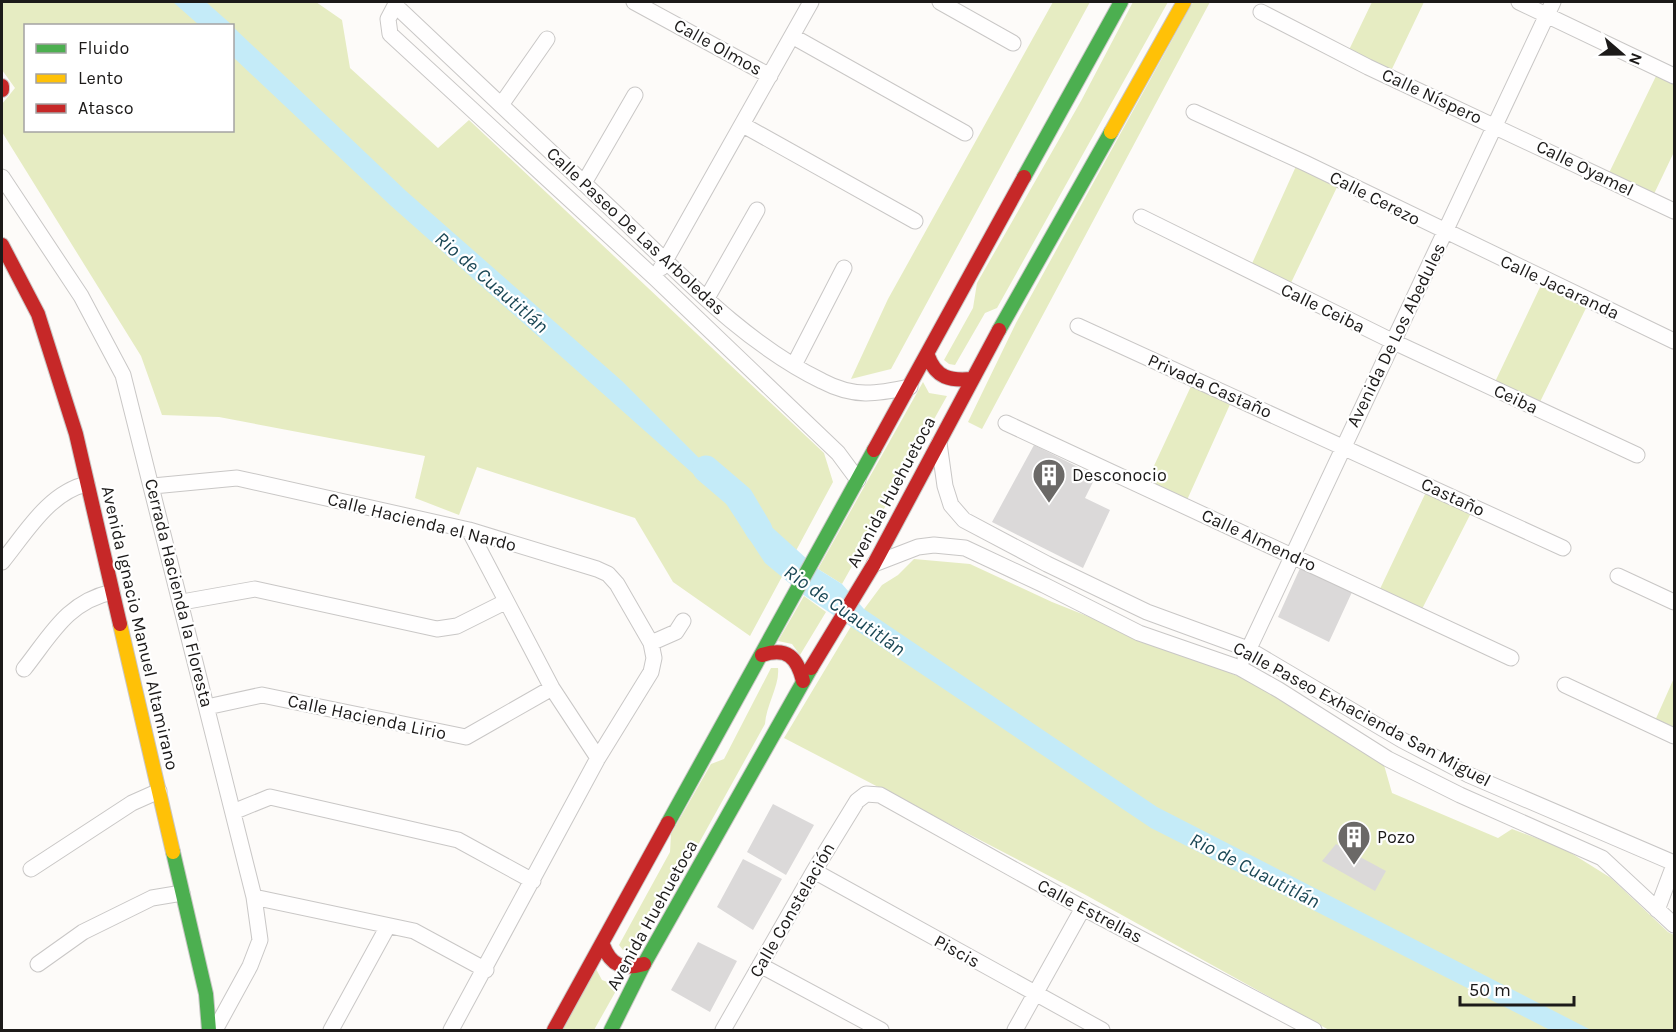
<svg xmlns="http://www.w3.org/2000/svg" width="1676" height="1032" font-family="Karla,sans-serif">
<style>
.green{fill:#e6ecc2;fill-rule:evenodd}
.water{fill:#c4ebf8}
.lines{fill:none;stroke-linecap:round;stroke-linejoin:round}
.river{stroke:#c4ebf8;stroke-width:27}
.building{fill:#dbd9d9}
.street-casing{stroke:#c9c7c6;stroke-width:17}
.fast-casing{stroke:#c9c7c6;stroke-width:16}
.slow-casing{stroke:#c9c7c6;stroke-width:16}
.jam-casing{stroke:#c9c7c6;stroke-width:16}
.street{stroke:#fffefe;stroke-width:15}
.fast{stroke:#4caf50;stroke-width:14}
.slow{stroke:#ffc107;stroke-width:14}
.jam{stroke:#c62828;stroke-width:14}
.labels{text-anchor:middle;stroke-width:4.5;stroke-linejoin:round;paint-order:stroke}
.street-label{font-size:18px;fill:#1c1a19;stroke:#fff}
.poi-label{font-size:18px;fill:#1c1a19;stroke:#fff;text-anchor:start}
.water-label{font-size:20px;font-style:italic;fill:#1b4856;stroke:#fff}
</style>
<rect width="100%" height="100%" fill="#fdfbf9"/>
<path class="green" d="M2,2h314l26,18 8,48 88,80 31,-28 355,333 9,29 -83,154 -77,-54 -38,-64 -158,-51 -18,48 -44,-17 10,-42 -206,-39 -57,-2 -21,-59 -139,-224v-28l13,-16 -13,-18zM26,26h206v104h-206z
M1053,2h37l-199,367 -40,10 37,-80z
M1133,2h35l-171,306 -12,5 -30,52 -6,-1 -5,-4 29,-52 4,-25 104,-182z
M1193,2h17l-228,427 -14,-7 48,-99z
M1372,2h52l-33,69 -43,-19z
M1657,74l17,9v69l-21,44 -45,-21z
M1297,164l42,19 -50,104 -39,-19z
M1542,283l46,21 -50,102 -44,-22z
M923,382l6,11 18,3 -105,188 -24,-15z
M1192,384l40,16 -45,100 -41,-17z
M1427,490l45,21 -51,100 -42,-20z
M914,559l56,5 82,38 203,81 129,82 8,28 106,45 14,-9 51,19 48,30 57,54 6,3v95h-345l-245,-136 -300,-156 66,-110 32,-43 16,-10z
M804,596l22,16 -26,43 -8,-11 -14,-3z
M771,668h7c2,17 -12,37 -13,56l-92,166 -12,1 -31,58 -7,1 -4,-5 51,-93 1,-18 40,-70 13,-5z
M1674,678v55l-20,-10z
M596,969l6,11 8,3 11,-1 -27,48h-33z"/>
<path class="water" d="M173,2h33l26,23h-33z
M232,26l174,165 216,190 112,112 84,76 24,15 22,25 293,198 434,223h-41l-399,-202 -346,-232 -40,-33 -40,-61 -335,-297 -157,-148z"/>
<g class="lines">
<path class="river" d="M706,469l34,29 19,32"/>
</g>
<path class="building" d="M1034,445l62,31 -11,22 25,12 -27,58 -91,-46z
M1301,566l52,24 -24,52 -51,-25z
M773,804l41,21 -28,50 -39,-23z
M1336,844l50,27 -11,20 -53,-30z
M743,859l39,20 -29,51 -36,-23z
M698,942l39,19 -27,51 -39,-22z"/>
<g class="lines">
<g class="street-casing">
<path id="street" d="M397,2l-9,17 2,15 265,244 183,175 20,27
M634,2l136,74
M940,2l73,41
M1519,2l155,74
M395,5c76,72 153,144 229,216 60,57 122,123 198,160 32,17 54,13 88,6
M1261,12l107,55 306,144
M792,36l173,97
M501,105l46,-66
M1194,112l111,51 369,178
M743,125l172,96
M2,177l79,119 42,79 131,522 6,43 -10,26 -35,64
M584,183l51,-88
M1141,217l253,125 243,113
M661,268l150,-266
M707,298l50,-88
M1078,326l485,222
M794,365l50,-97
M1006,423l505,235
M939,443l6,43 6,19 13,15 83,44 100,48 101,37 154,91 67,35 205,88
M153,486l84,-8 232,52 128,39 11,5 9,10 34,59 3,15 -3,14 -53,86 -147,272
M469,530l83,158 46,70
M2,562c23,-28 47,-70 85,-78
M874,564l44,-17 16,-2 31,3 79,37 95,48 101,35 39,22 109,69 72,36 142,63 72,67
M1618,576l56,26
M182,602l73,-13 182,40 20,-3 48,-24
M651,643l25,-11 7,-11
M1245,657l308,-655
M24,669c27,-34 43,-67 88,-77
M1565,685l109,51
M207,707l55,-12 204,42 86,-49
M233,812l37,-15 188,43 75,41
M31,869l101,-66 27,-12
M814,871l288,159
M254,897l160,34 72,39
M1657,910l17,-45
M38,964l45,-32 69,-34 30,-5
M760,965l121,65
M331,1030l57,-104
M723,1030l91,-159 43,-70 9,-7 14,1 203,113 231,122
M1015,1030l68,-122"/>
</g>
<g class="fast-casing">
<path id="fast" d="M1024,177l97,-175
M999,330l112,-198
M668,823l206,-373
M173,852l33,142 3,36
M611,1030l33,-66 167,-296"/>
</g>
<g class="slow-casing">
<path id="slow" d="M1111,132l73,-130
M120,624l53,228"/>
</g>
<g class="jam-casing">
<path id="jam" d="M2,86v4
M2,245l36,69 38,120 44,190
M928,356c8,22 22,25 44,23
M874,450l150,-273
M762,655c25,-8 35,2 41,26
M811,668l63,-104 125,-234
M603,945c8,21 20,25 41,19
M554,1030l114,-207"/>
</g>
<use href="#street" class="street"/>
<use href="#fast" class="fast"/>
<use href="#slow" class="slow"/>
<use href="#jam" class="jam"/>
</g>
<defs>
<g id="building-pin" transform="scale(1.725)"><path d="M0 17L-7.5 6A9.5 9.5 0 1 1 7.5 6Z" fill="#6b6967" stroke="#fff"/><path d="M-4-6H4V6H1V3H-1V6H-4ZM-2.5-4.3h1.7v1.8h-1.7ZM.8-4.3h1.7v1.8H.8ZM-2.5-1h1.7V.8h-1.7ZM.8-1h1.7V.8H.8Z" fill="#fff"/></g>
</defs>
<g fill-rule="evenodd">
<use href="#building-pin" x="1049" y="475"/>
<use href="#building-pin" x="1354" y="837"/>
</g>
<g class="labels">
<g class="street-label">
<text transform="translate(718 47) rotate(29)" y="6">Calle Olmos</text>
<text transform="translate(1432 96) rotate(25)" y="6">Calle Níspero</text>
<text transform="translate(1585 168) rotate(26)" y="6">Calle Oyamel</text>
<text transform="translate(1375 198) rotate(27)" y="6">Calle Cerezo</text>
<text transform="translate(636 231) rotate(43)" y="6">Calle Paseo De Las Arboledas</text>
<text transform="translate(1560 287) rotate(25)" y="6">Calle Jacaranda</text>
<text transform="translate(1323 308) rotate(26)" y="6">Calle Ceiba</text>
<text transform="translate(1396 335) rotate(-64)" y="6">Avenida De Los Abedules</text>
<text transform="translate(1210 386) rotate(24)" y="6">Privada Castaño</text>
<text transform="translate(1516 399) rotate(25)" y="6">Ceiba</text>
<text transform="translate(891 492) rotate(-62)" y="6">Avenida Huehuetoca</text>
<text transform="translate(1453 497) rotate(25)" y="6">Castaño</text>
<text transform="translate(422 522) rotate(14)" y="6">Calle Hacienda el Nardo</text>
<text transform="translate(1259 540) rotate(25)" y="6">Calle Almendro</text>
<text transform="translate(179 593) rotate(76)" y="6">Cerrada Hacienda la Floresta</text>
<text transform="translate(140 628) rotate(77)" y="6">Avenida Ignacio Manuel Altamirano</text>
<text transform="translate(1362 714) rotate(28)" y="6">Calle Paseo Exhacienda San Miguel</text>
<text transform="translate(367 717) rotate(12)" y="6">Calle Hacienda Lirio</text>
<text transform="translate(792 910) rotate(-60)" y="6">Calle Constelación</text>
<text transform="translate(1090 911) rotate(28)" y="6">Calle Estrellas</text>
<text transform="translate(652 915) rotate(-61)" y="6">Avenida Huehuetoca</text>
<text transform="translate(957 951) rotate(29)" y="6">Piscis</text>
</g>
<g class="poi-label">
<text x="1072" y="481">Desconocio</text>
<text x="1377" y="843">Pozo</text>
</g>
<g class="water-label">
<text transform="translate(492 282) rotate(41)" y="7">Rio de Cuautitlán</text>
<text transform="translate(845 610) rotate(35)" y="7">Rio de Cuautitlán</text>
<text transform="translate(1255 870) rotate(27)" y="7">Rio de Cuautitlán</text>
</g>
</g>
<rect width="1676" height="1032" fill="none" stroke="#1c1a19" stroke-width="6"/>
<rect x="24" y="24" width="210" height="108" fill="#ffffff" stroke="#a4a3a3" stroke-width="1.5"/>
<rect x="36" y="44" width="30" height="9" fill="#4caf50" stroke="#a4a3a3" stroke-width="1.5"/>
<text x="78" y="54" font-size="18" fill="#1c1a19">Fluido</text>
<rect x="36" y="74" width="30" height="9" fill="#ffc107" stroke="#a4a3a3" stroke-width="1.5"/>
<text x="78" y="84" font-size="18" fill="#1c1a19">Lento</text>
<rect x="36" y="104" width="30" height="9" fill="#c62828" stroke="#a4a3a3" stroke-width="1.5"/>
<text x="78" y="114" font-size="18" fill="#1c1a19">Atasco</text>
<g transform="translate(1622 54) rotate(110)" stroke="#ffffff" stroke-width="4.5" paint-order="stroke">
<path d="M0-4.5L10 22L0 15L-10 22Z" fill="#1c1a19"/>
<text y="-9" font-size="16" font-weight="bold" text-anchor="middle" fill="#1c1a19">N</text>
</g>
<path d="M1460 996v9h114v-9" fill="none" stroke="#1c1a19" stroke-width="3"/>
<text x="1469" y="996" font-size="18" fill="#1c1a19" stroke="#ffffff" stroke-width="4.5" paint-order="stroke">50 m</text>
</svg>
